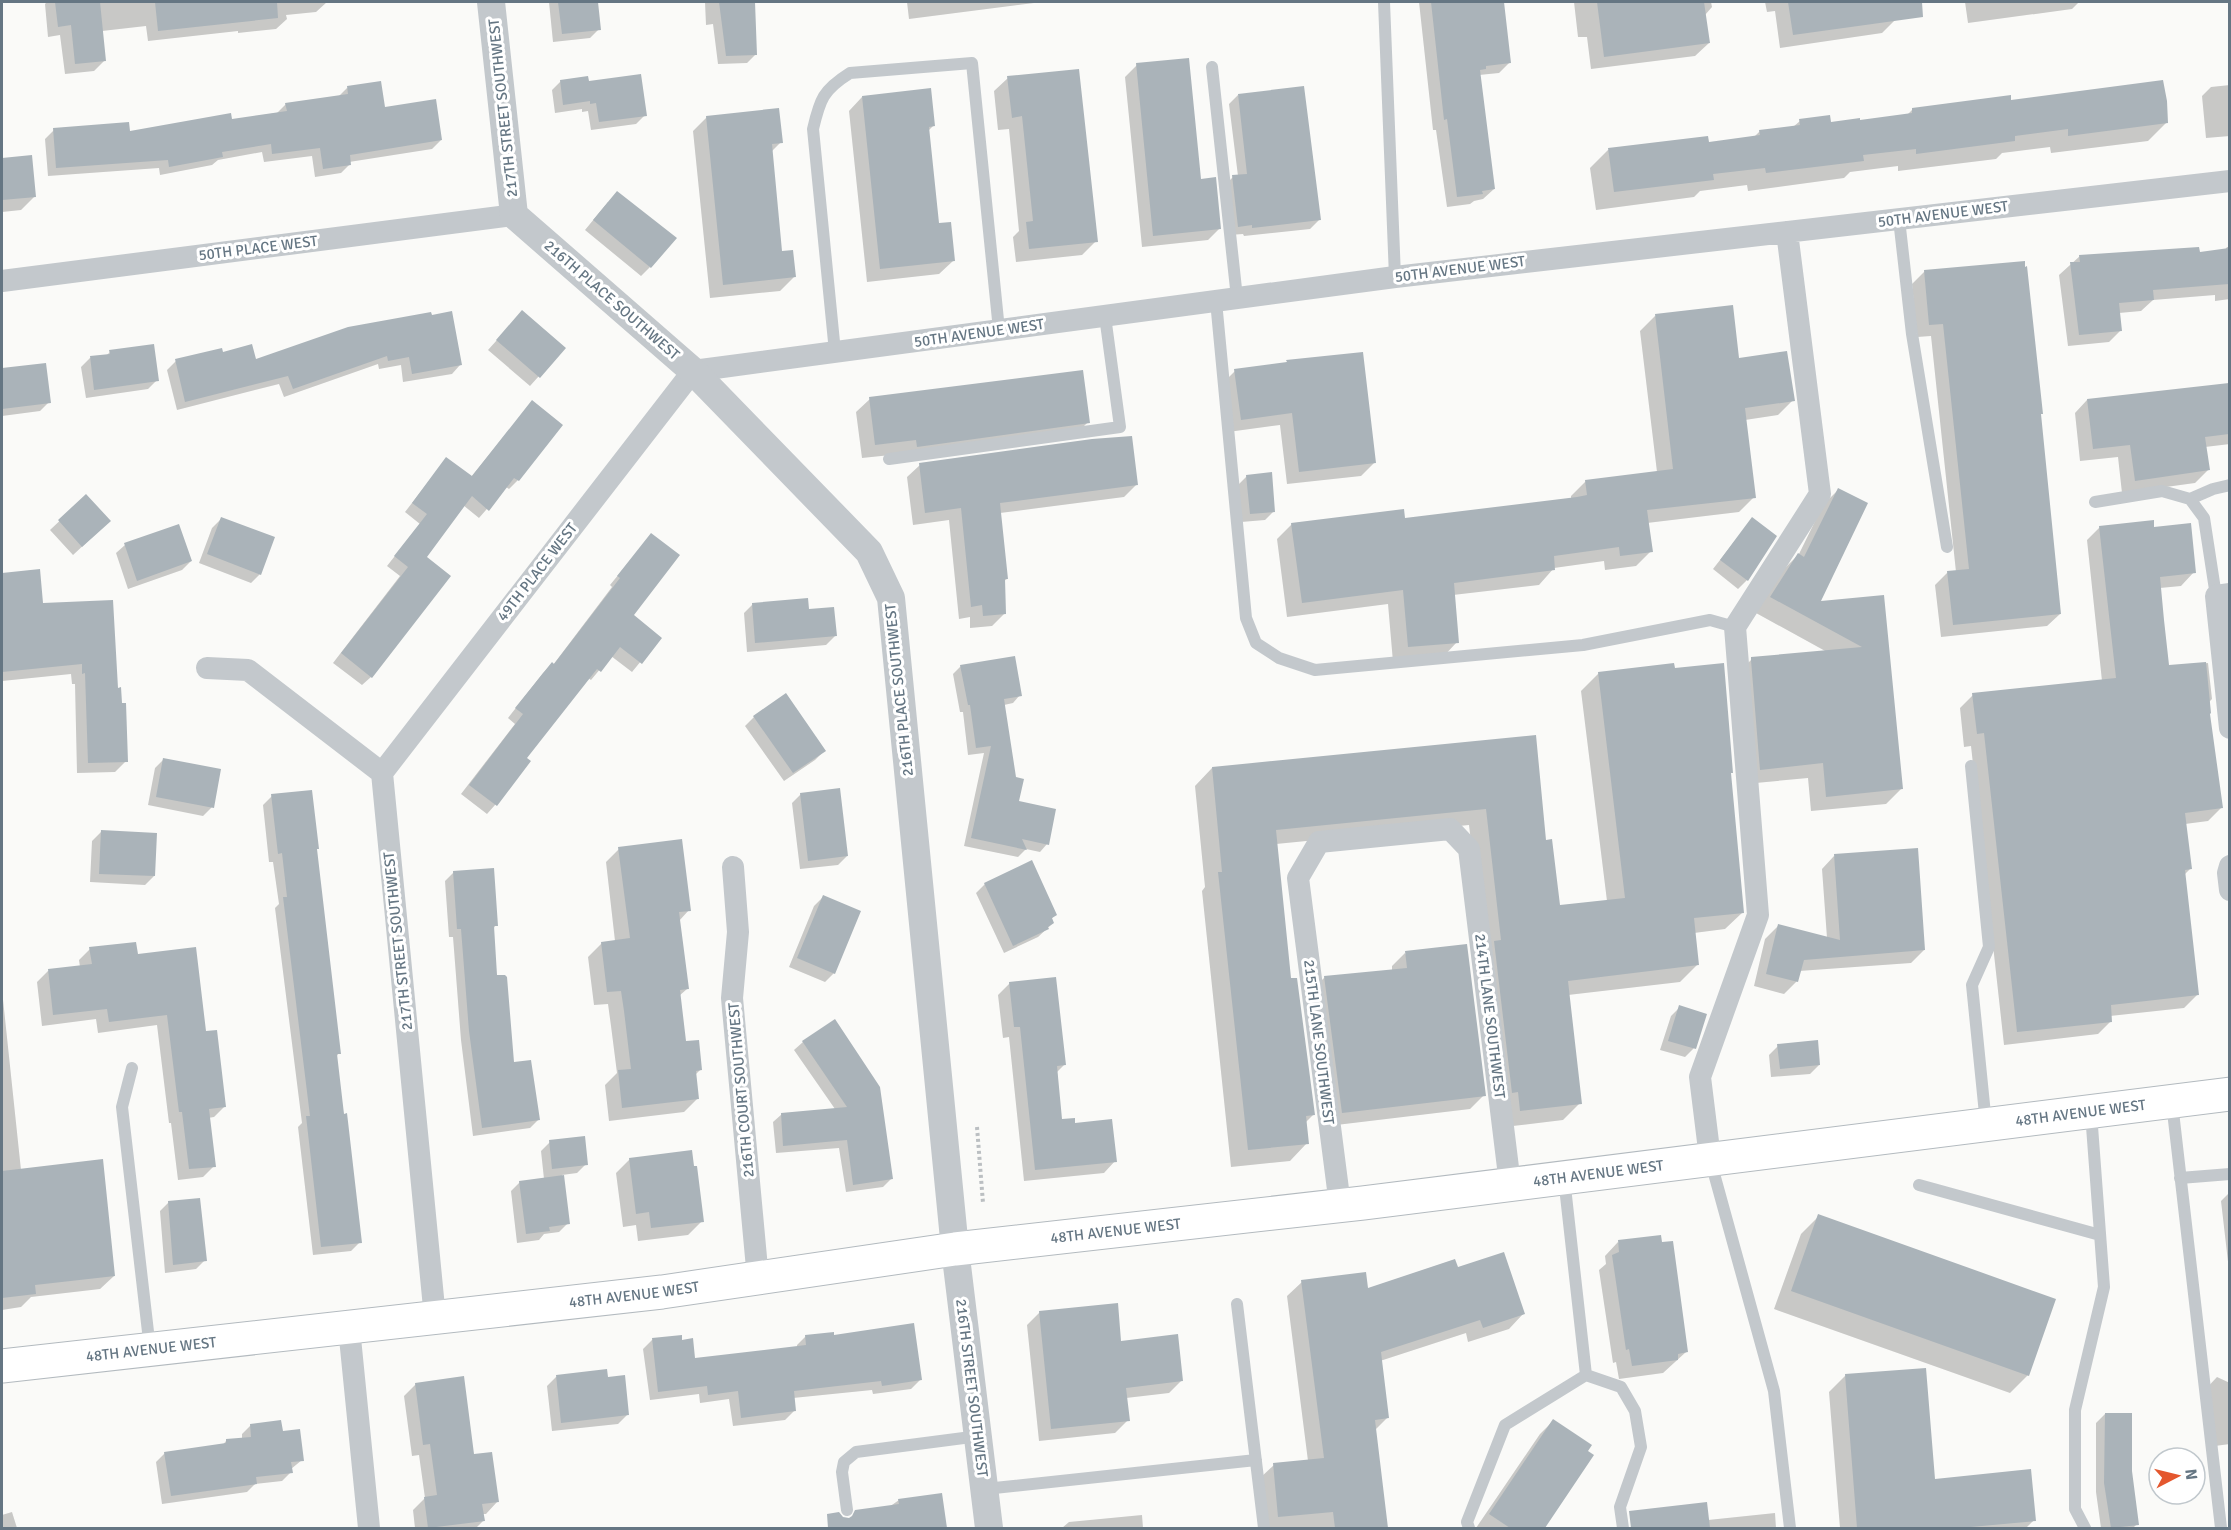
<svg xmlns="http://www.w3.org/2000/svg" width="2231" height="1530" font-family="Signika,sans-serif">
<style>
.shadow{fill:#0003}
.building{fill:#aab3b9}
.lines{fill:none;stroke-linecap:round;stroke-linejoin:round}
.secondary-casing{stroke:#b3babf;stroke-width:35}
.path{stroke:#bbbfc2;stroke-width:4;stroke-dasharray:3 3;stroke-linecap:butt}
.service{stroke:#c3c8cc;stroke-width:12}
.minor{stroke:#c3c8cc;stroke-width:22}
.tertiary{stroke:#c3c8cc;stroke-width:28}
.secondary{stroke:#fff;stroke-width:33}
.labels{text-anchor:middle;stroke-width:6;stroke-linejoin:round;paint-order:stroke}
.street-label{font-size:15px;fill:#657683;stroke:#fff}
</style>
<rect width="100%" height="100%" fill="#fafaf8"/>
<path class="shadow" d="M47,2h280l-11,10 -30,3 1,4 -11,10 -38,4v-2l-90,10 -2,-15 -44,5 3,29 -11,11 -29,3 -5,-39 -12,2 -3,-33z
M549,2h47l3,27 -9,9 -37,4z
M705,2h48l3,52 -9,9 -29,1 -5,-40 -7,1z
M907,2h135l-133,17z
M1419,2h84l7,60 -11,11 -20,2 15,114 -11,10 -9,2 -4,3 -23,3 -11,-77h-3z
M1574,2h137l1,5 -7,8 4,28 -14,13 -104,13 -4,-32h-9z
M1765,2h129l2,17 -14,14 -102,15 -5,-37 -8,1z
M1965,2h114l-7,7 -104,14z
M1137,65l63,115 20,48 -12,12 -66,7 -17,-170z
M1008,78l88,163 -14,14 -66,7 -3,-25 6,-6 -10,-102 -11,1 -4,-39z
M561,81l27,1 57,33 -9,9 -45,6 -3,-19 -6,1v-3l-27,4 -3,-23z
M2230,85v51l-24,2 -4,-42 9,-9z
M347,88l94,52 -9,9 -83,13 1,2 -9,9 -26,4 -3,-21 -48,6 -2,-10 -44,8 -6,5 -52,10 -1,-7 -111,8 -3,-37 9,-9 74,3 103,-13 46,-7 9,-9 52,-7z
M1238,95l81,125 -9,9 -66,7 -1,-2 -14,1 -5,-49 9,-9 5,-1 -9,-72z
M862,97l71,29 -5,5 10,93 15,37 -14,13 -72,8 -18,-171z
M1912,110l254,13 -18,18 -97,12 -1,-6 -48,6 -6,6 -98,12v-5l-48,6 -6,6 -96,13 -1,-6 -47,6 -6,6 -98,13 -6,-42 18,-18 100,-7 46,-6 6,-6 33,-4 7,-6 30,3 29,-2 47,-6z
M707,117l74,25 -10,10 10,101 13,24 -14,14 -70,7 -17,-167z
M30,157l5,39 -14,14 -19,2v-52z
M608,202l42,65 -9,9 -56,-46z
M2227,247h3v52l-15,2v-6l-62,5 -12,11 -22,2 1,18 -11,11 -41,4 -9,-71 21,-19 119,-2 26,-4z
M1925,271l117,142 -2,2 20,199 -13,12 -106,11 -6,-52 13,-13h8l-25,-236 -14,1 -5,-53z
M1655,316l83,43 55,41 -15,15 -33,5 9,77 -15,15 -92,11 4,28 -15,15 -31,4 -1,-9 -50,7 -15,17 -86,10 4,47 -15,16 -49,4 -5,-58 -101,13 -10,-78 15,-15 112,-4 167,-21v-3l15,-15 71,-9 -17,-141z
M514,321l50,27 -34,38 -42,-36z
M348,328l112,37 -8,9 -49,8 -2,-17 -22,4 -1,-5 -94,33 -5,-13 -102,26 -10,-40 9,-9h79z
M110,352l47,28 -9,9 -62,9 -5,-31 9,-9 16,-2z
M1287,362l87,101 -13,13 -74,8 -7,-59 -52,7 -6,-48 13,-13 50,-7z
M44,364l5,38 -9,9 -38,5v-46z
M2230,384v60l-25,3 3,23 -13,13 -73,10 -4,-36 -38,4 -5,-48 12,-13z
M870,399l218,23 -14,14 -212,22 -6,-46z
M532,402l-14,78 -9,9 -3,-2 -27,31 -16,-13 -38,52 -54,120 -9,8 -29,-22 67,-87 -13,-10 33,-42 -15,-12 41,-53 25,18z
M920,465l216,20 -12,12 -124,16 7,66 -3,2 1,32 -13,13 -22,2v-11l-11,2 -10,-99 -36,5 -6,-48z
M1247,476l27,35 -9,9 -24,2 -3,-37z
M1838,490l-20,112 65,-5 18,192 -15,15 -75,7 -3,-33 -63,6 -8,-110 15,-15 75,-7 -71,-39 27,-43 16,-16 24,-49z
M86,496l14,34 -27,25 -23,-25z
M221,519l39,55 -9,9 -52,-20 13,-35z
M1752,519l23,18 -28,43 -9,9 -25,-20z
M2100,527l53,1 41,44 -13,14 -21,2 8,79 40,-4 4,36 -3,3 -1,12 13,94 -13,13 -23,3 5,45 -6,6 13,120 -13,13 -74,8 1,5 -13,13 -94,11 -33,-299 -7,1 -4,-39 13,-13 129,-14 -15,-141z
M651,535l-20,81 29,22 -28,34 -21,-16 -20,24 -3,-2 -63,80 -30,47 -8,9 -26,-20 54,-70 -7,-6 35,-45 9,-9 1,1 59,-78 -2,-2z
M125,545l66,16 -9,9 -54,19 -12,-36z
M38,570l4,34 75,85 9,72 -11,11 -38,1 -2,-89h-3l-1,-10 -69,7v-107z
M753,604l55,7 27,25 -9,9 -79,7 -3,-39z
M961,666l59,29 -7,8 -9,2 14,97 29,42 -7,8 -14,-3 -8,8 -54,-11 20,-93 -16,2 -5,-43h-3l-7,-38z
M1599,673l131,101 13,138 -18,17 -31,4 3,32 -17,17 -112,13 12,108 -17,17 -59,7 -35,-302 -193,19 14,136 23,135 -8,8 2,20 -17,18 -59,6 -29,-276 3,-4 -10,-101 17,-18 323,-32 10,105 13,66 49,-6 -26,-210z
M754,717l70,34 -9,9 -31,21 -39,-55z
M164,759l48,48 -9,9 -55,-11 7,-37z
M801,794l46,62 -9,9 -38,4 -8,-66z
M272,796l44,54 23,203 -3,4 24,185 -9,9 -38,4 -15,-128 4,-4 -27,-215 4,-4 -6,-42h-4l-6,-57z
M101,832l53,44 -9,9 -55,-3 2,-41z
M619,849l70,61 -10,11 8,68 -8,7 6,47 16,26 -6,6 3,23 -14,14 -75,9 -4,-36 12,-12 -6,-47 -3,-22 -14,1 -6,-48 14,-14 13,-2 -9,-79z
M1834,856l90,94 -13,13 -112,8 -2,10 -13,13 -30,-8 11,-47 13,-13 49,12 -5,-69z
M454,872l42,53 -3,4 2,48 18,87 26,55 -9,9 -57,8 -12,-96 -8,-103h-4l-4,-56z
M985,884l70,31 -4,4 2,4 -15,14 -34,16 -28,-60z
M823,897l11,76 -9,9 -36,-15 25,-61z
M90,949l47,7 68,77 20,73 -11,11 -6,1 6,48 -11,11 -25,3 -7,-57h-2l-12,-98 -59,8 -2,-14 -54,7 -5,-44 11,-11 32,-4 -1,-7z
M1405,953l79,142 -14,14 -142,17 -17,-135 14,-14 67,-6v-5z
M1010,983l54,82 -7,7 4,49 12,3 42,37 -11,12 -80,8 -15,-144 -6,1 -5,-43z
M2,990l19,180 93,106 -14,13 -69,8 -10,10 -19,3z
M1680,1007l14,41 -9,9 -25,-7 11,-34z
M834,1021l57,158 -8,8 -37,5 -7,-44 -63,5 -3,-31 9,-8 53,-5 -41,-59 9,-8z
M1778,1046l41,19 -9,9 -39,3 -2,-22z
M550,1142l36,22 -9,9 -15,2 6,48 -9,9 -15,2 -5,6 -22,3 -6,-52 9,-9 24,-3 -3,-28z
M630,1159l63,9 9,53 -14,14 -50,6 -2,-16 -13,2 -7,-54z
M2230,1192v87l-9,-78z
M169,1202l36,58 -9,9 -31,4 -5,-62z
M1819,1216l209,159 -18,18 -236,-84 27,-75z
M1618,1242l68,110 -23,21 -44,6 -3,-17 -3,1 -14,-93 7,-6 -1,-8z
M1458,1269l65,45 -14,15 -41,13 -2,-9 -86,28 8,56 -13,13 12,98h-123l-5,-49 15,-14 34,-4 -21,-165 15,-14 65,8z
M1040,1312l80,30 62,38 -13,13 -43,5 2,22 -13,13 -76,8 -12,-116z
M806,1336l27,1 87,43 -9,9 -38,5 -1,-4 -79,8 1,13 -9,9 -52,6 -4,-27 -29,4 -1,-9 -49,6 -7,-51 9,-9 29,1 13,19 103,-12v-3z
M1846,1375l87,105 101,40 -8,8h-186l-11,-136z
M556,1377l51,2 20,36 -9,9 -66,7 -5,-45z
M2217,1377l13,6v61l-23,3 -6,-53z
M416,1384l57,72 24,46 -11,12h-4l1,7 -7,7h-61l-2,-18 12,-12 -6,-43 -7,1 -8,-60z
M2105,1414l25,57 7,53 -4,4h-32l-5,-36v-69z
M1553,1421l39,35 -49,72h-67l64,-94z
M251,1425l30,8 21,27 -11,9v3l-9,9 -27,3 -8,8 -85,12 -6,-42 9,-9 57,-7 4,-5 16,-2v-5z
M941,1495l5,33h-100l15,-1 38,-27z
M12,1512l5,16h-15v-13z
M1775,1513l1,15h-137l-1,-6 70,-2z
M1142,1515l1,13h-81l7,-6z"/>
<path class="building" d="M55,2h45l6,59 -31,3 -4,-39 -13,2z
M155,2h122l1,16 -120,13z
M558,2h40l3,28 -39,4z
M719,2h36l2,53 -31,1z
M1431,2h73l7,61 -25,3v3l-6,1 15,119 -13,2 1,3 -26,3 -10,-78 -3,1z
M1597,2h107l6,41 -106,14z
M1788,2h134l1,15 -130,18z
M1189,58l12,121 15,-2 5,52 -68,7 -17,-173z
M1079,69l19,173 -69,7 -3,-27 7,-1 -11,-105 -10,2 -5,-42z
M641,74l6,42 -48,6 -3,-19 -6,1v-3l-27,4 -3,-25 28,-4 1,5z
M2163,80l4,21 1,22 -100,13v-7l-53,7v5l-99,13v-5l-53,6 1,6 -98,12 -1,-5 -52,6 1,6 -100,12 -6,-44 100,-12 1,6 51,-7 -1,-5 41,-5 -1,-6 31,-4 1,7 29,-4v2l52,-7v-5l99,-13v5z
M381,81l4,26 51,-8 6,41 -92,15 1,10 -28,4 -3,-21 -48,6 -1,-10 -49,8 1,5 -54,10 -1,-7 -112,8 -3,-40 76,-6 1,9 101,-18 1,6 55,-8 -2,-8 63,-9 -1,-8z
M1304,86l17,134 -69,8v-3l-14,2 -6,-52 15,-1 -9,-80z
M931,88l4,38 -6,1 10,96 12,-1 4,39 -75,8 -18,-173z
M779,108l4,35 -11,1 10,107 11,-1 3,27 -73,8 -17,-169z
M32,155l4,42 -34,3v-42z
M617,191l60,47 -26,30 -58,-48z
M2199,247l1,5 29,-4v36l-76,6 1,10 -35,3 3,28 -43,4 -9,-73h10l-1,-7z
M2025,261v6l2,-1 16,148h-2l20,200 -108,11 -6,-54 22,-2 -26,-245 -14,1 -5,-55z
M1733,305l6,53 48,-7 8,50 -50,7 11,90 -109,12 6,42 -33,4 -1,-9 -65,9 1,14 -101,13 5,60 -51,4 -5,-57 -101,13 -11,-80 113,-14 1,9 172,-21 10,-2 -2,-15 88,-11 -18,-155z
M522,310l44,38 -26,30 -44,-38z
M452,311l10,54 -50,9 -3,-17 -21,4 -1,-5 -94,33 -5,-13 -103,26 -10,-43 47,-11 1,4 29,-8 4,15 92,-32 83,-15 1,3z
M154,344l5,37 -65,9 -4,-34 20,-2 -1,-4z
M1363,352l13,111 -77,9 -7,-59 -51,7 -7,-51 53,-7 -1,-2z
M46,363l5,40 -49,6v-41z
M1083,370l7,53 -173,24 -1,-7 -41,5 -6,-48z
M2229,383v51l-24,3 5,33 -75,11 -5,-36 -37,4 -6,-50z
M532,400l31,25 -44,56 -5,-3 -25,33 -17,-15 -45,61 24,19 -79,102 -31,-25 67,-86 -14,-11 33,-42 -15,-11 34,-46 26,19z
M1132,436l6,49 -138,18 8,76h-3l1,35 -23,2 -1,-11 -11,2 -10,-99 -36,5 -6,-50 173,-24z
M1272,472l3,40 -25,2 -4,-39z
M1838,488l30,15 -47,98 63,-6 19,194 -77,8 -3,-34 -63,7 -9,-110v-3l111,-10 -92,-50 28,-44 6,4z
M86,494l25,27 -29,26 -24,-27z
M221,517l54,20 -14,38 -54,-21z
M1752,517l25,19 -29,45 -28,-21z
M2154,520v7l37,-4 5,50 -36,4 4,43 5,45 37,-3 5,51 -1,1 13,94 -38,5 7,56 -7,1 14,125 -88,10 1,17 -95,10 -33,-299 -7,1 -5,-41 144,-15 -17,-152z
M179,524l13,37 -55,20 -13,-38z
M651,533l29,22 -46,60 28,23 -20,26 -22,-17 -19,25 -4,-3 -70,89 4,3 -34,45 -28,-21 54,-71 -8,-6 37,-46 2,2 66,-86 -3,-2z
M40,569l3,34 70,-3 5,88 3,-1 1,16h4l2,59 -40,1 -3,-90 -3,1v-10l-80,8v-99z
M808,598l1,11 25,-2 3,29 -82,7 -3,-40z
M1015,656l7,40 -18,3 12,78 8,2 -5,22 37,8 -7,36 -27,-6 5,11 -56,-12 20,-92 -15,2 -6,-43h-2l-8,-40z
M1674,663l1,5 49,-5 9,110h-2l13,140 -50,5 5,47 -131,16 14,123 -62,7 -2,-19 -6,1 -18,-152 7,-1 -15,-131 -210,21 15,148h6l18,137 -9,1 3,28 -61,6 -30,-278h4l-10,-105 324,-32 10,105 6,-1 8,66 65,-7 -27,-226z
M786,693l40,58 -33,22 -40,-57z
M163,758l58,11 -7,39 -58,-11z
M840,788l8,68 -40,5 -8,-68z
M312,790l7,59h-2l24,205h-4l7,60 3,-1 15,130 -41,4 -15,-131h4l-27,-219h4l-5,-44 -4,1 -7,-60z
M101,830l56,3 -2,43 -56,-2z
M682,839l9,72 -12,1 10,77 -9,1 6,51 13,-1 3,30 -6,1 3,28 -77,9 -4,-38 13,-1 -7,-58 -3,-20 -14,1 -6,-50 29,-4 -12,-91z
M1918,848l7,102 -121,10 -6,22 -32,-8 12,-50 62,16 -6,-86z
M1032,860l25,55 -5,3 2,5 -6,4 1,2 -36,17 -29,-63z
M494,868l4,58h-4l3,49h8l2,2 7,85 17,-2 9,60 -58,8 -13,-97 -8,-102h-4l-4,-58z
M823,895l38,16 -26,63 -38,-16z
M136,942l2,12 58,-7 10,84 11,-1 9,77 -17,2 7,58 -27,2 -7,-57h-3l-12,-97 -58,7 -2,-13 -54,6 -5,-46 44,-5 -3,-17z
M1467,944l19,152 -144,17 -18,-137 83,-8 -2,-17z
M1056,977l10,88 -9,1 5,53 13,-1v5l37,-4 5,43 -82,8 -15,-143h-6l-5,-45z
M1679,1005l28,9 -11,35 -28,-8z
M835,1019l45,68 13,92 -40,6 -6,-45 -64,6 -2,-33 66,-6 -45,-66z
M1818,1040l2,25 -40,4 -3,-25z
M585,1136l3,29 -36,4 -3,-29z
M692,1150l2,16h3l7,56 -53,6 -2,-16 -13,2 -7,-56z
M103,1159l12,117 -80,9 1,9 -34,4v-127z
M564,1175l6,49 -21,3 1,4 -24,3 -7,-53z
M200,1198l7,63 -34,4 -5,-64z
M1818,1214l238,85 -27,77 -238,-85z
M1661,1235l1,7 11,-1 15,111 -10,2v6l-46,6 -3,-17 -3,1 -14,-95 7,-3 -1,-12z
M1504,1252l21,62 -42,14 -3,-8 -99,32 8,66 -14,2 13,108h-53l-2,-16 -55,5 -5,-54 51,-5 -23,-178 65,-8 2,16 87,-29 3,8z
M1118,1303l3,38 57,-7 5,47 -57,7 4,33 -79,8 -12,-118z
M914,1323l8,57 -40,6 -1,-5 -87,10 2,20 -55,7 -3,-27 -30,4 -1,-9 -49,6 -6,-54 30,-3v5l11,-2 2,20 111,-13 -1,-10 29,-3v3z
M1926,1368l9,111 96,-10 5,52 -76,7h-103l-12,-154z
M607,1369l1,8 17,-2 4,40 -68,8 -5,-48z
M464,1376l10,78 18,-2 7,50 -17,2 3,17 -57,7 -4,-31 13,-2 -7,-51 -7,1 -8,-62z
M2105,1413h27v58l7,54 -28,3 -7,-45z
M1553,1419l39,26 -4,6 6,4 -49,73h-35l-21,-14z
M281,1420l2,11 17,-2 4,32 -13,1 2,11 -37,4 1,7 -86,12 -7,-44 62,-9v-4l25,-2 -1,-13z
M942,1493l5,35h-119l-1,-14 12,-2 4,5 6,1 3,-2 3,-6 44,-6 -1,-5z
M1707,1502l3,26h-79l-2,-17z"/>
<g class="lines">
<g class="secondary-casing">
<g id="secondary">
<path id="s1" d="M2,1366l660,-74 293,-43 408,-46 867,-109"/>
</g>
</g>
<path class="path" d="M977,1127l6,76"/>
<path class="service" d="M1384,2l11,275
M1212,67l25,231
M1899,219l13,115 35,213
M1216,301l30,317 10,25 23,15 36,12 268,-25 127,-25 25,7
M835,352l-22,-223c7,-30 10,-39 37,-56l122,-10 27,267
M889,459l231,-32 -15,-111
M2190,499l23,-10 17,-4
M2095,502l67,-11 28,8 14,19 12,78
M1971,766l18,181 -17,38 14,139
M132,1068l-10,39 28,242
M2172,1103l49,425
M1710,1159l64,232 16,137
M2180,1178l50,-4
M1919,1185l181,50
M1237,1304l27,224
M1586,1375l35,12 14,24 6,36 -21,60 3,21
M985,1489l271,-29
M847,1510l-5,-38 2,-10 12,-10 123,-16
M1469,1528l-2,-6 38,-97 81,-50 -22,-197
M2085,1528l-10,-19v-99l29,-123 -13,-174"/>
<path class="minor" d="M2,281l512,-66
M2230,594l-14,2 14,132
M207,668l41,2 134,103 53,545
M382,773l311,-402 702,-94 835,-96
M2230,866l-2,7 2,17
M733,867l5,65 -6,66 26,281
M1710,1158l-10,-81 58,-162 -23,-288 85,-133 -33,-262
M1340,1205l-42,-327 21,-36 131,-13 19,20 41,335
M349,1328l20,200"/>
<path class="tertiary" d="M491,2l23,213 179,156 176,181 22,46 64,651 34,279"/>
<use href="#secondary" class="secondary"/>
</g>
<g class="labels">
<g class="street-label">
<text transform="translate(503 108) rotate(-96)" y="5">217TH STREET SOUTHWEST</text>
<text transform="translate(1943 214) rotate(-7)" y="5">50TH AVENUE WEST</text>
<text transform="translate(258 248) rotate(-7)" y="5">50TH PLACE WEST</text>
<text transform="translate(1460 269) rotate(-7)" y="5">50TH AVENUE WEST</text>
<text transform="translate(612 300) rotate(41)" y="5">216TH PLACE SOUTHWEST</text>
<text transform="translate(979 333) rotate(-8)" y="5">50TH AVENUE WEST</text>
<text transform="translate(537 572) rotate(-52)" y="5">49TH PLACE WEST</text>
<text transform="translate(899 690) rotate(-96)" y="5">216TH PLACE SOUTHWEST</text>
<text transform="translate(398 941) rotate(-96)" y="5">217TH STREET SOUTHWEST</text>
<text transform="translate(1490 1016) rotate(83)" y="5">214TH LANE SOUTHWEST</text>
<text transform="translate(1319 1042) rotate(83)" y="5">215TH LANE SOUTHWEST</text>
<text transform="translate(741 1090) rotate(-95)" y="5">216TH COURT SOUTHWEST</text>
<text dy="5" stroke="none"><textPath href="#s1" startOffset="2094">48TH AVENUE WEST</textPath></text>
<text dy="5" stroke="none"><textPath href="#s1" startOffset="1608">48TH AVENUE WEST</textPath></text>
<text dy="5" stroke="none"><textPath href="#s1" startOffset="1122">48TH AVENUE WEST</textPath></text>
<text dy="5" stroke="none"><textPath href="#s1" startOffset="636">48TH AVENUE WEST</textPath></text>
<text dy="5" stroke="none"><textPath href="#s1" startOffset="150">48TH AVENUE WEST</textPath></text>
<text transform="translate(972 1388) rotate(83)" y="5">216TH STREET SOUTHWEST</text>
</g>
</g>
<rect width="2231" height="1530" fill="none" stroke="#657683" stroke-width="6"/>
<g transform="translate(2177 1476) rotate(83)"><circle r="28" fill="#ffffff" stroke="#c1c8cd" stroke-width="1.5"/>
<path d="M0-4.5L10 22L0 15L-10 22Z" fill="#e4572e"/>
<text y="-9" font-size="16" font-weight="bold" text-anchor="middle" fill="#657683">N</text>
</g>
</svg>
